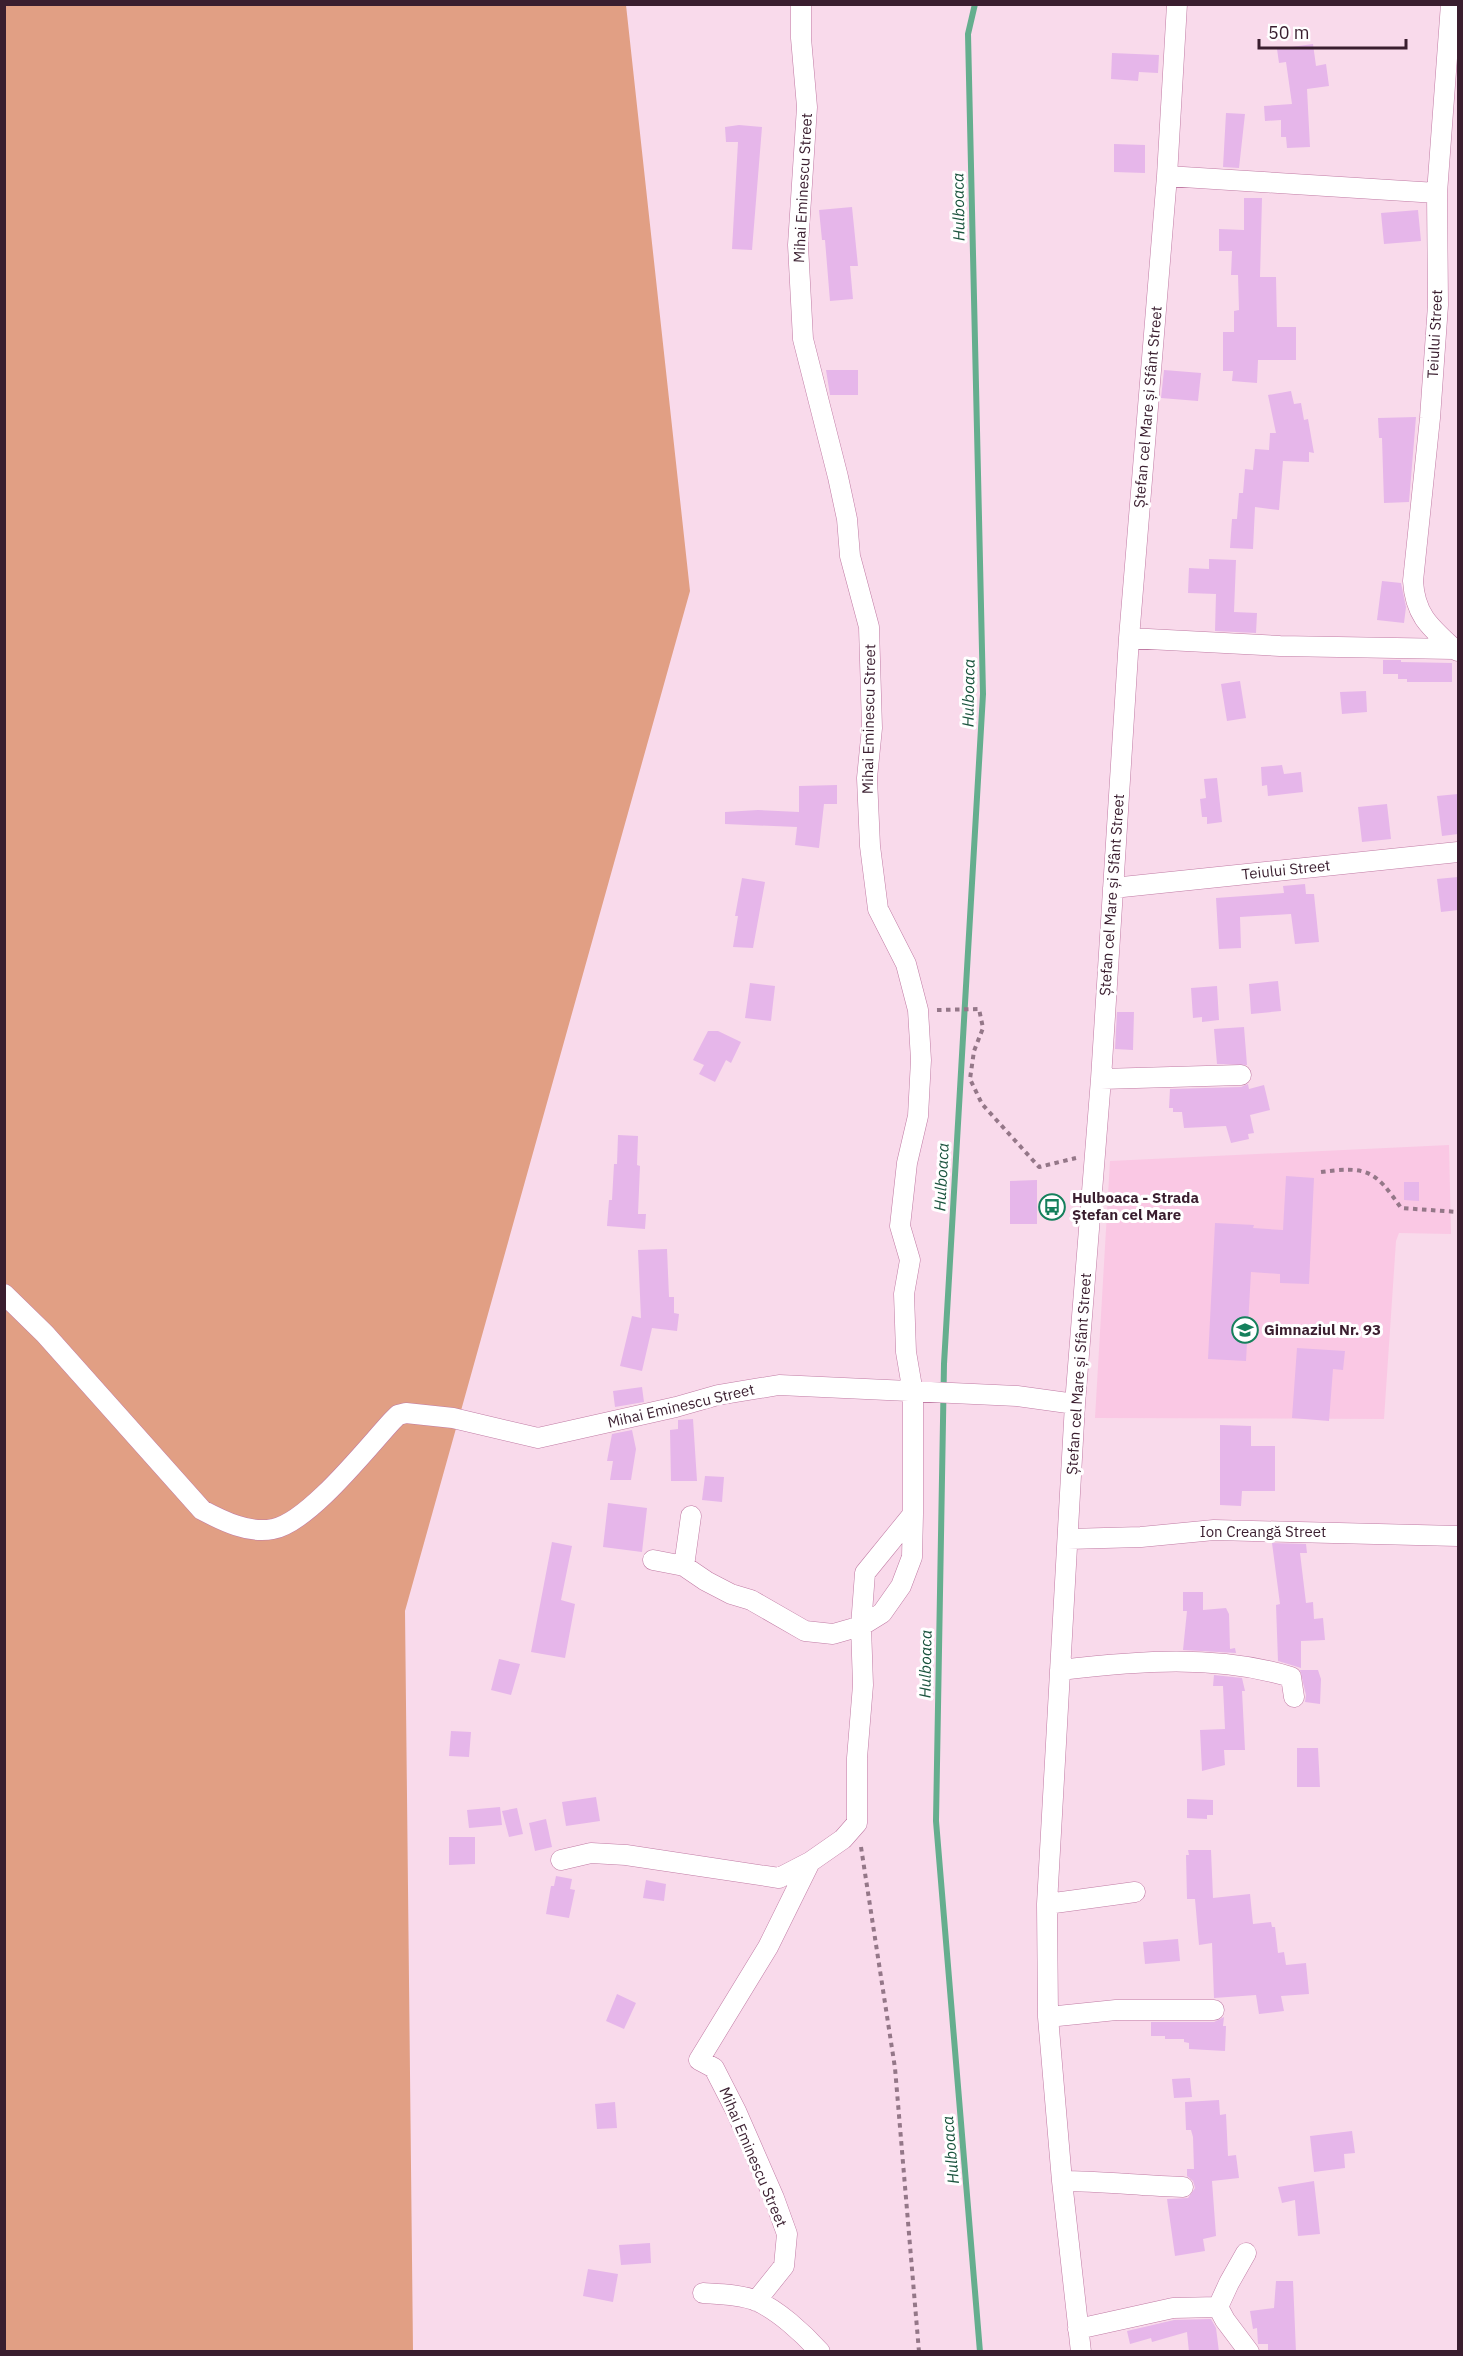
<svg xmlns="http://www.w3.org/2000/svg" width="1463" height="2356" font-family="'IBM Plex Sans',sans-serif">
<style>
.built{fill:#fac8e4}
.green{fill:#e19f84}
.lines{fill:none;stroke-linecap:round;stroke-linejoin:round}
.stream{stroke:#65ae8e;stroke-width:6}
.building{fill:#e6b6ea}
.minor-casing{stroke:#c07ba4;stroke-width:21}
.path{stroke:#947788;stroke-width:4;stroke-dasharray:4.5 4.5;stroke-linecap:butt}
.minor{stroke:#fff;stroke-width:20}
.labels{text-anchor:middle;stroke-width:6;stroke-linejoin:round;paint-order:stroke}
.street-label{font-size:15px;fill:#3a1e2f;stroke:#fff}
.poi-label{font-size:15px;font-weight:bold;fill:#3a1e2f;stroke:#fff;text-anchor:start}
.water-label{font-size:16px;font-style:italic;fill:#1b543e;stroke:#fff}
</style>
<rect width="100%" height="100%" fill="#f9daeb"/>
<path class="built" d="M1449,1145l2,89 -52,-1 -3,8 -12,178 -289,-1 15,-257z"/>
<path class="green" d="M5,5h621l64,586 -285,1020 8,740 -408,1z"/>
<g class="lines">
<path class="stream" d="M975,4l-7,30 15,660 -39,670 -8,457 44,531"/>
</g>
<path class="building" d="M1313,44l3,22 10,-2 3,22 -22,3 3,58 -23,1 -1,-11h-5v-17l-16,1 -1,-15 28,-2 -6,-42 -7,1 -2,-14z
M1112,53l47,2 -1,18 -19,-1 -1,9 -27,-2z
M1226,113l19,1 -6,54 -16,-1z
M739,125l23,2 -10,123 -20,-1 6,-107h-12l-1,-15z
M1114,144l31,1v28l-31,-1z
M1244,198h18l-2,79h16l1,50h19v33h-38l-1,23 -25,-2 1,-10h-10v-39h11v-21l5,-1 -1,-35h-7l1,-24h-13v-22l25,1z
M852,207l6,59h-8l3,33 -23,2 -5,-61h-3l-3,-30z
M1418,210l3,31 -37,3 -3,-31z
M826,370h32v25h-28z
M1164,370l37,3 -3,28 -37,-3z
M1291,391l3,13 7,-1 3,17 4,-1 6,34 -5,-1v10l-26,-1 -4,49 -24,-3 -2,42 -23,-1 2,-29h5l2,-26h4l2,-24 8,1 2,-21 14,1 1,-17h6l-8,-38z
M1416,417l-7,85 -25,1 -2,-65h-3l-1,-20z
M1209,559l27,1 -2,52 23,1 -1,20 -41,-2 1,-37 -28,-1 1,-25 20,1z
M1382,581l19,2 5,24 -2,16 -27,-3z
M1383,660h18v2l51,1v19h-45v-3h-9v-5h-15z
M1240,681l6,37 -19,3 -6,-37z
M1366,691l1,21 -25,2 -2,-22z
M1282,765l2,9 17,-2 2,20 -35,4 -1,-11 -5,1 -1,-19z
M1217,778l5,44 -15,2v-7h-5l-2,-18 6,-1 -2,-19z
M837,785v19h-13l-5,44 -24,-3 2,-18 -72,-3v-12l33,-2 41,2v-26z
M1458,794v40l-16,2 -5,-40z
M1387,804l4,35 -29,3 -4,-35z
M1458,877v33l-17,2 -4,-33z
M742,878l23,4 -12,66 -20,-1 5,-31h-3z
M1305,884l1,10h8l5,48 -24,2 -4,-30 -51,3 1,31 -22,1 -3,-51 68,-5 -1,-7z
M1278,981l3,30 -30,3 -2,-30z
M750,983l25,3 -4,35 -26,-3z
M1217,986l2,34 -17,2v-5l-9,1 -2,-30z
M1117,1012h17l-1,38 -18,-1z
M1244,1027l3,38 -30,-1 -3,-35z
M708,1031h10l23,11 -10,21 -5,-3 -11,22 -16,-8 5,-9 -11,-5z
M1248,1084l1,5 15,-4 6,25 -20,5 4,18 -6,1 1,5 -18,4 -5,-17 -42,2 -2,-16h-9v-4h-4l1,-19 71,-2z
M618,1135l20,1 -1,29 3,1 -2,48h8l-1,15 -38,-3 2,-26h3l2,-36h3z
M1286,1176l28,2 -5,106 -29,-1v-9l-29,-2 -5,89 -38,-2 7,-136 39,2 -1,3 30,2z
M1037,1180v44h-27v-43z
M1404,1182h15v19l-15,-1z
M667,1249l2,48h5v16l5,1 -2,17 -25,-3 -10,43 -22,-5 12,-50 9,2 -3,-68z
M1297,1348l48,3 -2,19 -10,-1 -4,52 -37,-3z
M642,1387l2,15 -29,5 -2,-16z
M693,1419l4,62h-26l-1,-51 8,-1v-9z
M1220,1425l31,1v20h24v45h-33l-1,15 -21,-1z
M632,1430l4,19 -5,31h-21l3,-19h-6l5,-27z
M705,1476l19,1 -2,25 -20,-2z
M608,1503l39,5 -5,44 -39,-5z
M552,1542l20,4 -11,54 14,4 -10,54 -34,-6z
M1272,1543l34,1 1,9h-7l6,50 7,-1 1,17 9,-1 2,22 -24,1v27l-23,-7 -2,-56 4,-1z
M1183,1592h20v18l23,-2 3,6 1,35 5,-1 1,5 -53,-3 4,-39h-4z
M499,1659l21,5 -9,31 -20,-5z
M1300,1670h18l3,9 -1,25 -15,-2 1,-7z
M1214,1675l28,3 3,13h-3l3,59h-21l1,15 -23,6 -2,-41 25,-1 -2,-43h-10z
M451,1731l20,1 -2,25 -20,-1z
M1297,1748h21l2,39h-23z
M596,1797l4,24 -34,5 -4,-24z
M1187,1799l26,1v15h-6v4l-20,-1z
M500,1807l2,18 -33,3 -2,-18z
M517,1808l6,26 -14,3 -7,-26z
M546,1819l6,28 -17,4 -6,-28z
M449,1837h26v27l-26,1z
M1188,1850h23l2,48 37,-4 3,30 18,-2 1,5h3l3,26 6,-1 2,13 20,-2 3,31 -28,2 3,15 -25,3 -3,-19 -42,3 -2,-55 -13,2 -4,-46h-8l-1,-44h3z
M556,1876l16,3 -2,10 5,1 -6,28 -23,-4 5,-28h3z
M646,1880l20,4 -2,17 -21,-3z
M1178,1939l2,22 -35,3 -2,-22z
M617,1994l19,9 -12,26 -18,-8z
M1224,2017l-1,9h3l-1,25 -36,-2v-6l-5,-1v-3h-19v-3h-14v-14h63z
M1190,2078l2,19 -18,1 -2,-19z
M1219,2100l1,15 6,-1 2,42 8,-1 3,23 -27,3 4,55 -13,3 2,12 -30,5 -8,-57 21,-1 7,-10 -2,-7 -6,-5v-7h7l-1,-32 -2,-7h-5l-1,-28z
M615,2102l2,26 -20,1 -2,-25z
M1352,2131l3,22 -11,1 1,14 -31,4 -4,-36z
M1314,2181l6,53 -22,2 -3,-36 -13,3 -4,-16z
M650,2243l1,20 -30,2 -2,-20z
M588,2269l30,5 -5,28 -30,-6z
M1276,2281h17l3,71h-28v-8h-10l-1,-16 -4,1 -3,-18 24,-3z
M1211,2319l5,9 3,24h-30l-2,-20 -35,10 -1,-4 -21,6 -3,-13 47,-11z"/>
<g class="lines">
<g class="minor-casing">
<path id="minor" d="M1451,4l-14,189 1,112 -8,113 -17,163c2,34 17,46 41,68
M1167,176l270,17
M1129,638l151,8 174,3 4,2
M1113,888l345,-36
M1101,1079l140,-4
M4,1294l41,40 157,176c21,11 47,24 71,19 35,-6 94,-81 119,-108l6,-6 8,-2 47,5 85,20 138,-31 42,-12 61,-10 238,11 58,8
M1068,1539l73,-2 73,-7 244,6
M653,1560l31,6 22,15 25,13 20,6 54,31 28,3 28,-8 21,-13 19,-27 11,-29 1,-43
M684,1566l7,-50
M1060,1670c77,-9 156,-16 231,7l3,20
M561,1860l30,-7 35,2 153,23 31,-16 33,-23 14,-16v-65l6,-73 -2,-59 4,-53 48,-59v-121l-7,-41 -2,-58 6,-34 -10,-34 7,-63 11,-47 3,-56 -3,-50 -12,-46 -28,-55 -8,-63 -3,-68 5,-50 -3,-101 -19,-71 -3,-37 -9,-42 -35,-138 -5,-94 9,-138 -6,-69v-34
M1047,1904l88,-12
M1048,2017l68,-7h98
M1062,2181c40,0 80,5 121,6
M703,2293c17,1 35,1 51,7 22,8 50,34 66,52
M756,2301l28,-35 3,-32 -13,-36 -38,-87 -22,-43 -15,-8 69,-113 42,-85
M1218,2307l7,13 24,32
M1078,2329l95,-21 45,-1 11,-24 17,-30
M1081,2352l-19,-171 -14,-164 -1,-113 28,-500 26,-325 28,-441 38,-462 10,-172"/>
</g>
<path class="path" d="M937,1010l42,-1 4,19 -9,23 -4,28 12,25 57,63 37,-9
M1321,1172c46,-6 54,-2 80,36l57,4
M861,1847l34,221 24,284"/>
<use href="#minor" class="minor"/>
</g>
<defs>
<g id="bus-ring" transform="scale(1.35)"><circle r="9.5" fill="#fff" stroke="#15805c" stroke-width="1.5"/><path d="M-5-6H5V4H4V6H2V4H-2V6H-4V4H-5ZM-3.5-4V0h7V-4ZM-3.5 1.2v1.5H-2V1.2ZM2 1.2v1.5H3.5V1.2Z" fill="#15805c"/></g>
<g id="school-ring" transform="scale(1.35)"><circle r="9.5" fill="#fff" stroke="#15805c" stroke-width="1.5"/><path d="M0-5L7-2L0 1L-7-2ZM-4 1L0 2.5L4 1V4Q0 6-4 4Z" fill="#15805c"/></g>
</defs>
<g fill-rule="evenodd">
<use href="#bus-ring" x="1052" y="1207"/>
<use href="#school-ring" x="1245" y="1330"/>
</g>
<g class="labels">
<g class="street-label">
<text transform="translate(803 188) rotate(-87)" y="5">Mihai Eminescu Street</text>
<text transform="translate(1435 334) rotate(-87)" y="5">Teiului Street</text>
<text transform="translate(1148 407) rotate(-85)" y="5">Ștefan cel Mare și Sfânt Street</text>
<text transform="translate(869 719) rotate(-89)" y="5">Mihai Eminescu Street</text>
<text transform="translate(1286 870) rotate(-6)" y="5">Teiului Street</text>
<text transform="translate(1112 895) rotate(-86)" y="5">Ștefan cel Mare și Sfânt Street</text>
<text transform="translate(1079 1374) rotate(-86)" y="5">Ștefan cel Mare și Sfânt Street</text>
<text transform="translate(681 1406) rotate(-13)" y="5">Mihai Eminescu Street</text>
<text x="1263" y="1537">Ion Creangă Street</text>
<text transform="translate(753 2157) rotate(67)" y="5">Mihai Eminescu Street</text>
</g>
<g class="poi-label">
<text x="1072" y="1203">Hulboaca - Strada<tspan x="1072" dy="17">Ștefan cel Mare</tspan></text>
<text x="1264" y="1335">Gimnaziul Nr. 93</text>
</g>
<g class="water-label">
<text transform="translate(958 207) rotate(-91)" y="6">Hulboaca</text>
<text transform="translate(968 693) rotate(-89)" y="6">Hulboaca</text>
<text transform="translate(941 1177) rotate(-87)" y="6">Hulboaca</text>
<text transform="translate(925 1664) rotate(-89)" y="6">Hulboaca</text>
<text transform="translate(950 2150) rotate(-95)" y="6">Hulboaca</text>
</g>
</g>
<rect width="1463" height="2356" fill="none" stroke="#3a1e2f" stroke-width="12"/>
<path d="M1259 39v9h147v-9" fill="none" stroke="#3a1e2f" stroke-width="3"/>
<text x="1268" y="39" font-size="18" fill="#3a1e2f" stroke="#ffffff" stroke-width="4.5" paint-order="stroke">50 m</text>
</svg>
